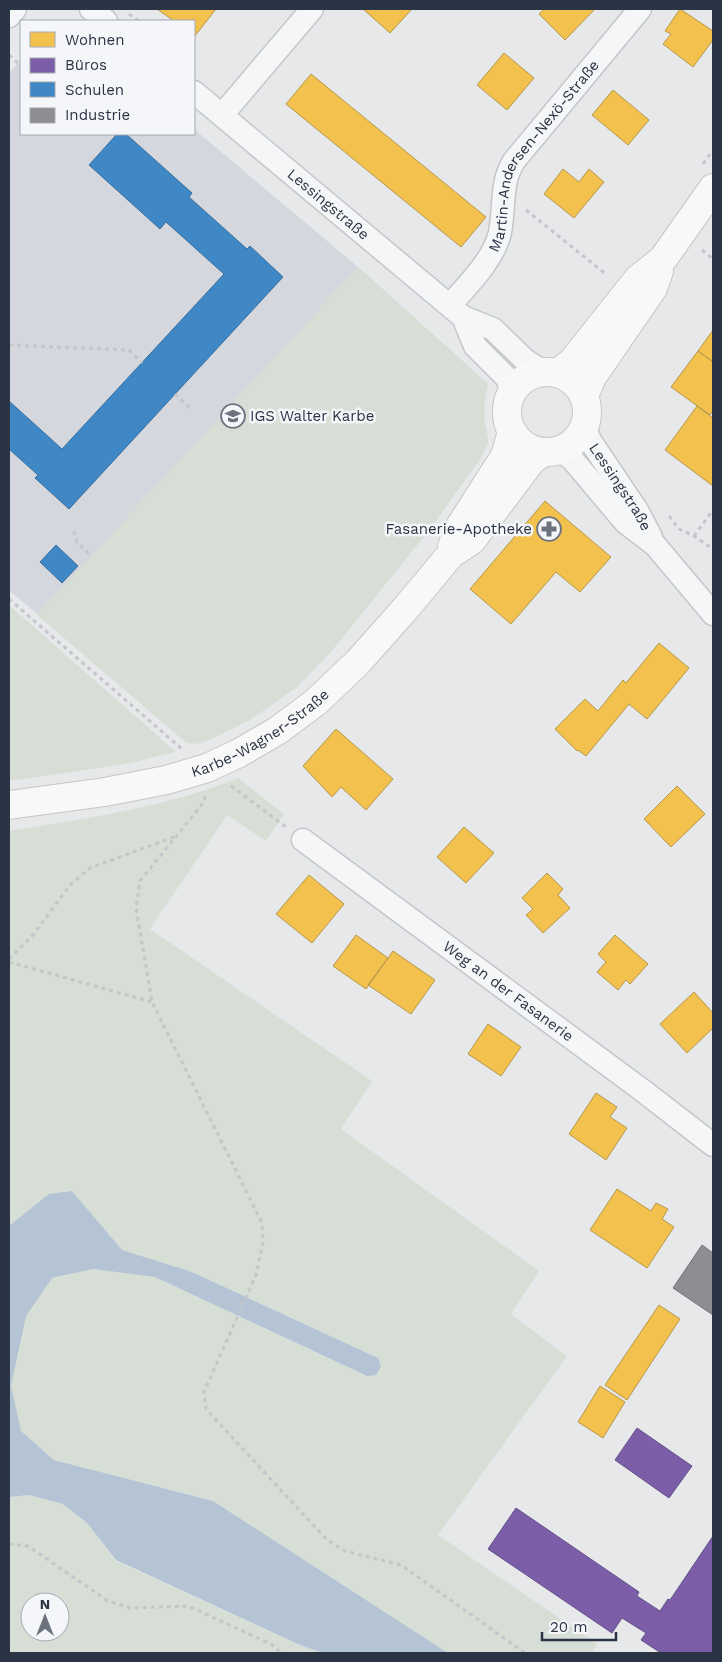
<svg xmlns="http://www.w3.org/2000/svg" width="722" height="1662" font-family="'Work Sans',sans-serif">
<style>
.built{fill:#d4d7dd}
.green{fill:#d6ded6;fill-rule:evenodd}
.water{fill:#b4c4d5}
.homes{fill:#f2c14e;stroke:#b6974b}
.offices{fill:#7b5ea7;stroke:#63518a}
.schools{fill:#3f88c5;stroke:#396f9f}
.industry{fill:#8d8d92;stroke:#70727b}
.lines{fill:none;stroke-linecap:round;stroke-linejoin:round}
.street-casing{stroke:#c4c6c8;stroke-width:25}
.secondary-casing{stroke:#c4c6c8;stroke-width:30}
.path{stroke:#c5c6ca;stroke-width:3;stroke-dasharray:4 4;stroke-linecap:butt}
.street{stroke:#f5f6f7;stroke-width:22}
.secondary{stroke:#f8f8f8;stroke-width:28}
.labels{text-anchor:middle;stroke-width:5;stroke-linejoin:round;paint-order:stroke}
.street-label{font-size:15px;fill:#2b3445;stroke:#f4f6f9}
.poi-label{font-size:15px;fill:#2b3445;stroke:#f4f6f9;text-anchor:start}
</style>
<rect width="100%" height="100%" fill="#e6e8ea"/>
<path class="built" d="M21,60v74h173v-5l164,138 110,99 -281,377 -178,-153v-517z"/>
<path class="green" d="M358,267l130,117 -4,22 1,18 3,13v7l-7,14 -54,75 -97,120 -33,34 -47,33 -40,20 -15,4 -8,-1 -150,-128z
M9,605l167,147 -50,12 -117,17z
M238,778l46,36 -18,27 -39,-26 -77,114 222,152 -31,48 198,142 -28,43 56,42 -129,179 159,109 -5,9h-144l-235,-152 -159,-41 -33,-29 -12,-2v-598c77,-13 156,-23 229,-53zM30,1239l162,33 186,86 3,8 -15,10 -211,-99 -62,-8 -41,9z
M29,1495l34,9 24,19 29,38 184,84 23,8h-314v-156zM30,1602h30v30h-30z"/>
<path class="water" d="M72,1191l50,59 70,22 186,86 3,8 -5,9 -9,1 -212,-99 -62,-8 -41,9 -26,38 -15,70 10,45 33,29 159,41 235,152h-125l-23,-8 -184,-85 -29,-37 -24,-19 -34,-9 -20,2v-271l40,-32z"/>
<path class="homes" d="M157,9h59l-22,28v-16h-20z
M363,9h49l-22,24z
M544,9h51l-30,31 -26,-26z
M680,9l33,22v9l-20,27 -30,-23 8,-10 -6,-3z
M504,53l30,25 -27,32 -30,-25z
M311,74l175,143 -25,30 -175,-143z
M613,90l36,30 -21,25 -36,-30z
M563,169l16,13 10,-13 15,13 -30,36 -30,-24z
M713,330v32l-15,-11z
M698,351l15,11v49l-3,4 -39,-28z
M697,406l16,12v68l-48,-36z
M545,501l66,56 -31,35 -24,-20 -45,52 -41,-35z
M659,643l30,25 -42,51 -18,-15 -43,52 -8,-6 -1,1 -22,-22 30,-30 13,12 25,-31 3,3z
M336,729l57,50 -27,31 -25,-23 -9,10 -29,-31z
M677,786l28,28 -34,33 -27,-28z
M464,827l30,26 -28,30 -29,-26z
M547,873l16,16 -5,6 12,13 -27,25 -17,-18 7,-6 -11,-11z
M309,875l35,29 -32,39 -36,-29z
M356,935l32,23 -22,31 -33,-23z
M615,935l33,29 -18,20 -4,-4 -8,10 -21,-18 9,-10 -8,-8z
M393,951l42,29 -24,34 -43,-29z
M694,992l19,21v15l-26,25 -27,-29z
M488,1024l33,23 -20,29 -33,-22z
M596,1093l21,14 -7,10 17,11 -21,32 -37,-26z
M617,1189l34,22 5,-8 12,6 -6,10 12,8 -27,41 -57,-38z
M659,1305l21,14 -53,81 -22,-15z
M600,1386l25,16 -22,36 -25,-16z"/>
<path class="offices" d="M637,1428l55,38 -23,32 -54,-38z
M516,1508l123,84 -2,4 23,15 8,-12 2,1 43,-64v90l-1,2h1v25h-52l-20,-13 5,-7 -24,-15 -10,15 -124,-84z"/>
<path class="schools" d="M117,134h9l66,59 -3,4 58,52 3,-3 33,31 -214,232 -34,-31 3,-3 -29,-26v-48l53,48 162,-175 -58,-52 -6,7 -71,-64z
M56,545l22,21 -16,17 -22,-21z"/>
<path class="industry" d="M702,1245l11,8v62l-40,-27z"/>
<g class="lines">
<g class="street-casing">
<g id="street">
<path d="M91,9l15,12"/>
<path d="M9,16l6,-7"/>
<path id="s1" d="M194,92l269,225 30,12 32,31 18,12"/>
<path d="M222,115l90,-106"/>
<path id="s2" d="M450,305c17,-19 45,-47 50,-73 5,-24 0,-49 14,-71l126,-152"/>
<path d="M463,317l12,29 32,32 5,14"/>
<path id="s3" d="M585,429l6,13 47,70 13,25"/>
<path d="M561,451l11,8 53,63 30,23 58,69"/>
<path id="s4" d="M303,840l339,250 71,55"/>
</g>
</g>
<g class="secondary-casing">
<g id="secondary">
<circle cx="547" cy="412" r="40"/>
<path d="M558,373l14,-11 66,-83 25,-20 50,-71"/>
<path d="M584,396l8,-19 61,-89 6,-17"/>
<path d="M452,547l5,-16 48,-75 7,-24"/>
<path id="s5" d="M9,805l96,-13 61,-12 41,-12 32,-15 38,-22 39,-29 42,-40 48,-54 45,-54 21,-14 59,-79 11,-8"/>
</g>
</g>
<path class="path" d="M129,14l10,7
M9,55l12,11
M703,164l10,-14
M526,210l81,65
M702,250l11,9
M9,345l120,5 13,13
M175,394l15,14
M669,516l10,13 15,7 19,13
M74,531l3,11 14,14
M694,536l19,-26
M9,599l173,150
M231,786l55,41
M205,796l-1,6 -64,79 -4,27 16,94 110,221 1,19 -7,33 -52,117 2,17 121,131 18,11 56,14 124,88
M9,959l24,-24 37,-50 20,-17 84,-31
M9,962l143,40
M9,1544l19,2 80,55 22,7 58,-2 83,38 10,9"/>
<use href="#street" class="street"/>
<use href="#secondary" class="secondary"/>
</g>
<defs>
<g id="school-ring" transform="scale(1.25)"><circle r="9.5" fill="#f4f6f9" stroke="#6c737f" stroke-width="1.5"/><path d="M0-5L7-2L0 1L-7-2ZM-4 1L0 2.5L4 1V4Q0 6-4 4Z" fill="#6c737f"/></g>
<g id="pharmacy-ring" transform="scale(1.25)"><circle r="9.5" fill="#f4f6f9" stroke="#6c737f" stroke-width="1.5"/><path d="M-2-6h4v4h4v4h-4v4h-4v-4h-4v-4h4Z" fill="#6c737f"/></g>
</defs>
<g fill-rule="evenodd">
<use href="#school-ring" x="233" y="416"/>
<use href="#pharmacy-ring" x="549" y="529"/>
</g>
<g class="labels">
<g class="street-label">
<text dy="5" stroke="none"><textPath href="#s2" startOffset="180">Martin-Andersen-Nexö-Straße</textPath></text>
<text dy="5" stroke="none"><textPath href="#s1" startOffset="175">Lessingstraße</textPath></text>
<text dy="5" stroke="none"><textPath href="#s3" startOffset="68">Lessingstraße</textPath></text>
<text dy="5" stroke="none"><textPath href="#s5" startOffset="265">Karbe-Wagner-Straße</textPath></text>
<text dy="5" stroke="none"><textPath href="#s4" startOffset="255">Weg an der Fasanerie</textPath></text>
</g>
<g class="poi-label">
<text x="250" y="421">IGS Walter Karbe</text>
<text x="532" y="534" text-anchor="end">Fasanerie-Apotheke</text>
</g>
</g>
<rect width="722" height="1662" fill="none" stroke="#2b3445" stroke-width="20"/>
<rect x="20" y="20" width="175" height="115" fill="#f4f6f9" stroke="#a4a8b1"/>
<rect x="30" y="32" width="25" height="15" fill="#f2c14e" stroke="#a4a8b1"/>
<text x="65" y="45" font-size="15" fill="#2b3445">Wohnen</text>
<rect x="30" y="58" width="25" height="15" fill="#7b5ea7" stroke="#a4a8b1"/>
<text x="65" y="70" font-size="15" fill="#2b3445">Büros</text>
<rect x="30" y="82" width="25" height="15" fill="#3f88c5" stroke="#a4a8b1"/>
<text x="65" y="95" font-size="15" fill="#2b3445">Schulen</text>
<rect x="30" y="108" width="25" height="15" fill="#8d8d92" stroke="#a4a8b1"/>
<text x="65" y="120" font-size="15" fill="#2b3445">Industrie</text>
<g transform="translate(45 1617)"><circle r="24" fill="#f4f6f9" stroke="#a4a8b1"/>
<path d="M0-4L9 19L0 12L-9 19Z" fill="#6c737f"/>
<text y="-8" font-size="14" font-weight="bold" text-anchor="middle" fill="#2b3445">N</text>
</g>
<path d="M542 1632v8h74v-8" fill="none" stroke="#2b3445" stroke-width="2.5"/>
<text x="550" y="1632" font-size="15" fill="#2b3445" stroke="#f4f6f9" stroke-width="4" paint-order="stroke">20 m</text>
</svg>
